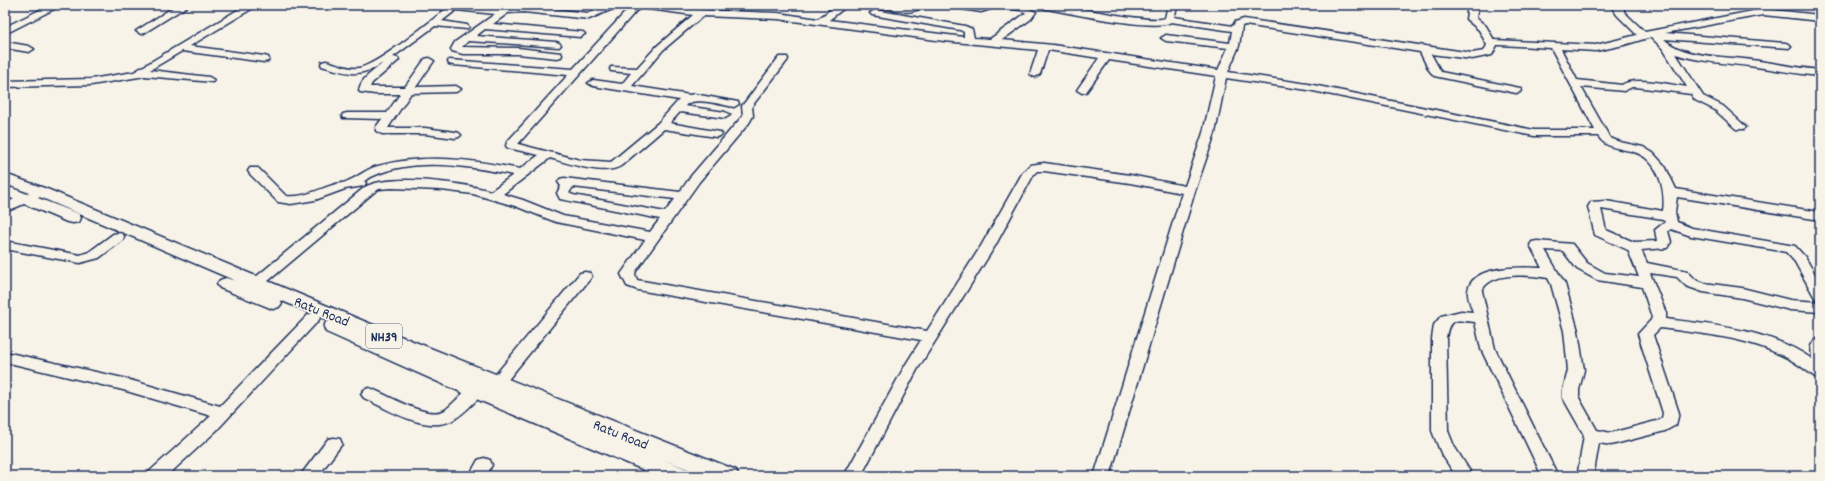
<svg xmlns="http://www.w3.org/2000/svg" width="1825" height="481" font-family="Dekko,sans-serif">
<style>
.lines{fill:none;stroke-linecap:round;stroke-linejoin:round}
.minor-casing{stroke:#1b2f5e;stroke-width:3}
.major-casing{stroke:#1b2f5e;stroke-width:3}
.minor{fill:#f7f3e8;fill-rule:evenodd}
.major{fill:#f7f3e8;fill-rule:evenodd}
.labels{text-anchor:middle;stroke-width:3.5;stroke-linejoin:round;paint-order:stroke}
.shield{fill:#f7f3e8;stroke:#5d6a87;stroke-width:1}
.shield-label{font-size:14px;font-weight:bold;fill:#1b2f5e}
.street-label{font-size:15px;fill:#1b2f5e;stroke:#f7f3e8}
</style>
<rect width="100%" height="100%" fill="#f7f3e8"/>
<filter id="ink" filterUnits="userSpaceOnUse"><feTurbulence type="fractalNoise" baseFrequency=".025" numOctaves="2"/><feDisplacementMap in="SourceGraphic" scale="8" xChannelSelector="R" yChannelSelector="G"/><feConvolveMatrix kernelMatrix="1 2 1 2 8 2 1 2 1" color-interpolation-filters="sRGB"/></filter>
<g filter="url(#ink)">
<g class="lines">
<g class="minor-casing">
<path id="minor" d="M50,5h12l-57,29v-7z
M177,5h12l-45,28 -3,1 -5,-3z
M246,5h12l-68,41 74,10 4,1 1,2 -1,2 -4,1 -82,-11 -32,19 59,7 5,3 -1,2 -68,-6 -54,9 -86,2v-6l86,-2 43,-7z
M434,5h29l28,3 33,-2 64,7 21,-8h13l-33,14 -65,-7 -16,1 -15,11 90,8 2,2 -5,3 -95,-8 -9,7 80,6 3,1 2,2 -2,2 -91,-6 -6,6 56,1 43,5 1,2 -1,2 -4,1 -39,-4h-55l-11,-3 -1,-2 4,-7 40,-28 -39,-4 -14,11 25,4 2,2 -2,2 -32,-3 -42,31 5,1 1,2 -27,23 -2,4h35l20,-28 4,-1 5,3 -18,26 40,-1 5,3 -5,3 -45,1 -23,35h37l30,4 4,1 2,2 -2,2 -4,1 -30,-4h-43l-6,-3v-4l6,-8 -39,-1 -1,-2 1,-2 4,-1h40l13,-19h-25l-15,-2 -1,-2c2,-12 15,-19 24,-27 -24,15 -34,11 -61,3l-1,-2 1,-2 4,-1c10,2 23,9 33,7 20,-4 70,-46 87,-59l-10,-2z
M634,5h31l36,5 77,3 40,6 19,-14h11l-19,15 135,17v-5l-4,-2 -88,-15 -2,-2 5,-3 90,16 7,3 2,9 16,1 36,-26 -5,-3 -24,-3 -16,5 -26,-4 -5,-3h71l15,7 -5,7 -29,21 51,5 165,25 10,-22 -62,-7 -5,-3 5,-3 64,8 2,-12 -61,-9c-16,10 -106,-10 -129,-14l-5,-3c8,0 15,-1 22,0 18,2 94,19 106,13l3,-13h10l-4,12 59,9 2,-4 9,-3 228,34 12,-2 3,-6 -8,-15 -13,-11 2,-14h10l-2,13 10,8 8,14 102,5 41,-10 -20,-20 -4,-6 1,-4h10v7l21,20 118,-23 57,6v6l-57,-6 -98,18 121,10 5,3 -2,2 -125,-9c20,20 68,17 95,22 20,3 40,7 61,9v6c-24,-2 -47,-7 -71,-10 -24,-3 -50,-4 -73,-12l27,42 20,10 21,19 2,2 -2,2h-8l-21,-19 -20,-10 -4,-6 -55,-7h-4l-8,4 -43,-4 29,51 10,4 23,5 10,6 12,13 11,23 144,23v8l-143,-23 -2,15 2,10 15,6 103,18 10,11 15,26v17l-5,-2 -20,-36 -9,-10 -95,-16 -20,-7 -3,2 3,11 -4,6 -26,2 6,13 40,8 9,9 8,3 38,5 48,12 30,2v10l-30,-2 -48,-12 -39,-6 -17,-6 -9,-9 -27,-4 16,40v6c49,6 104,11 146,40l-1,-13 4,-7 5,-1v41l-5,-2c-9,-7 -18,-14 -28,-19 -39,-21 -84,-24 -127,-30l-7,7 26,78 -3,12 -11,6 -54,14 -12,-2 -5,29 1,4h-16l-1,-4 6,-37 -21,-37v-8l5,-20 -4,-39 -13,-47 -3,-6c-19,-3 -58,-7 -66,13l13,58 63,127h-16l-61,-127 -6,-27c-20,-2 -26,-5 -29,17l2,92 6,15 19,30h-17l-15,-23 -9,-22v-92l2,-14 7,-9 20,-5 12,1c-2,-6 -6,-15 -5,-21 3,-27 56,-24 74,-23l-12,-23 2,-3 5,-1 35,3 15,19 18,10 34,4 -11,-27 -33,-15 -7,-28 3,-5 15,-1 57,10c3,-22 -5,-52 -29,-59 -13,-4 -28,-3 -36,-16h-64l-226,-46 -82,-12 -11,55 -20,58 -85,285h-16l88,-283 -52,-10 -86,-12h-7l-3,3 -39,72 -78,124 -56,106h-17l62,-112 15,-24 -283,-50 -11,-4 -6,-12 24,-34 -89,-18 -41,-16 -42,-12 -32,-4 -49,-2 -13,1 -6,4 -112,94 -5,2 -5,-2 -2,-3 2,-3 114,-94c25,-14 98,-4 126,4l22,-16c-46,-9 -106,-20 -149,6l2,2 -2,3 -19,3 -30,11 -24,4 -13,-2 -28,-28 -2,-3 2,-3h8l28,28c18,2 33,-7 50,-12 4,-1 8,-1 12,-3 10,-4 18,-12 30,-15 48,-13 94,-6 142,3l19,-14 -31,-7 -2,-2 1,-4 61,-67 -115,-10 -4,-1 -1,-2 1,-2 124,9 57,-62zM641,8l52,7 -36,31 -20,22 -26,-1 -1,2 1,2 20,2 -9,11 -29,-4 -5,3 5,3 86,14 -21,23 -47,39 -31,-2 -62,-16 118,-133zM703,16l75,3 166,22 94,9 -8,24 5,3 5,-3 8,-24 51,8 -22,32 5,3 4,-1 23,-32 107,16 -13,57 -18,53 -55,-11 -86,-12 -14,2 -7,7 -42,74 -54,85 -290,-51 -2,-6 1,-3 63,-89 50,-59 4,-7 -1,-10 35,-45 1,-2 -1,-2h-8l-37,49 1,10 -3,3 -49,57 -11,16 -116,-14 -4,1 -2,3 3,4 -4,7 3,6 100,20 -10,13 -87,-16 -40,-16 -20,-6 47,-36c17,5 57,19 72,7l42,-36 52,8 4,-1 2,-2 -2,-2 -50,-9 10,-11 45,6 5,-3 -5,-3 -40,-6c9,-10 36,-1 49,1l5,-3 -1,-2 -44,-8 -4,1 -58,-9 31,-36zM1245,25l175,27 9,18 5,6 82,17 4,-1 1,-2 -1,-2 -79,-16 -10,-18 41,5 20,-4 5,-10h3l51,3 44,82h-61l-226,-46 -80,-12 11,-26 3,-20zM1651,37l12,12 24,38c-15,-2 -54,-11 -65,-2l-45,-5 -16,-31 35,2 28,-6zM573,187l102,12 -10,13 -92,-17 -4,-2zM1601,209l62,10 2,3 -10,8 2,11 -23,1 -28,-12zM1545,250l18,1 14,18 20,11 45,7 10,30 -1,3 -13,14 25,79 -1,5 -2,2 -49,13 -14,-3 -18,-32v-8l5,-20 -6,-39 -13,-47z
M880,5h44c-11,12 -29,5 -42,2z
M5,42l24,4 5,3 -5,3 -24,-4z
M41,188l4,1 2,3 -2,3 -40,17v-9z
M118,233l5,1 1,3 -1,3 -24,18 -19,5 -75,-14v-8l75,14 9,-3 24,-18z
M585,272l5,1 2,3 -2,3 -88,108 -5,2 -5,-2 -3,-4 3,-4 88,-106z
M313,313l5,2 2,3 -2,3 -102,110 -49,45h-19l2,-5 61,-55 -88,-26 -118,-28v-10l118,26 97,28 88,-91z
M477,385l5,2 3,4 -3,4c-10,9 -19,20 -31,26 -26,12 -64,-12 -87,-23l-3,-4 3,-4 5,-2c19,6 58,33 76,22 11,-8 19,-21 32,-25z
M334,438l6,1 2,5 -24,32h-18l28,-37z
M484,458l6,2 2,5 -6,11h-17l9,-16z"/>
</g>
<g class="major-casing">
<path id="major" d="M5,174l42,15 343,143 346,138 3,6h-34l-42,-17 26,11 3,6h-34l-177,-75 -155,-69 -2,-5 2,-5 4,-1 -50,-21 2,3 -3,4 -6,2 -53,-21 -3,-4 3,-4 6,-2 10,3 -201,-86 -30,-11z
M12,188l67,26 2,4 -2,4 -6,1 -6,-1 -61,-26 -1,-4 1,-2z"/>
</g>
<use href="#minor" class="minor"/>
<use href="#major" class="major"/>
</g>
</g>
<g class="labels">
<rect class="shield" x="366" y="324" width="36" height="24" rx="3"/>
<g class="shield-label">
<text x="384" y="341">NH39</text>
</g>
<g class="street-label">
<text transform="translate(322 311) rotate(22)" y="5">Ratu Road</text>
<text transform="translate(621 434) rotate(22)" y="5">Ratu Road</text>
</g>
</g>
<rect width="1825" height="481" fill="none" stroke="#f7f3e8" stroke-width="20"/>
<rect x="10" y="10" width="1805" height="461" fill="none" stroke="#1b2f5e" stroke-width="1.5" filter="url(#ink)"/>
</svg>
